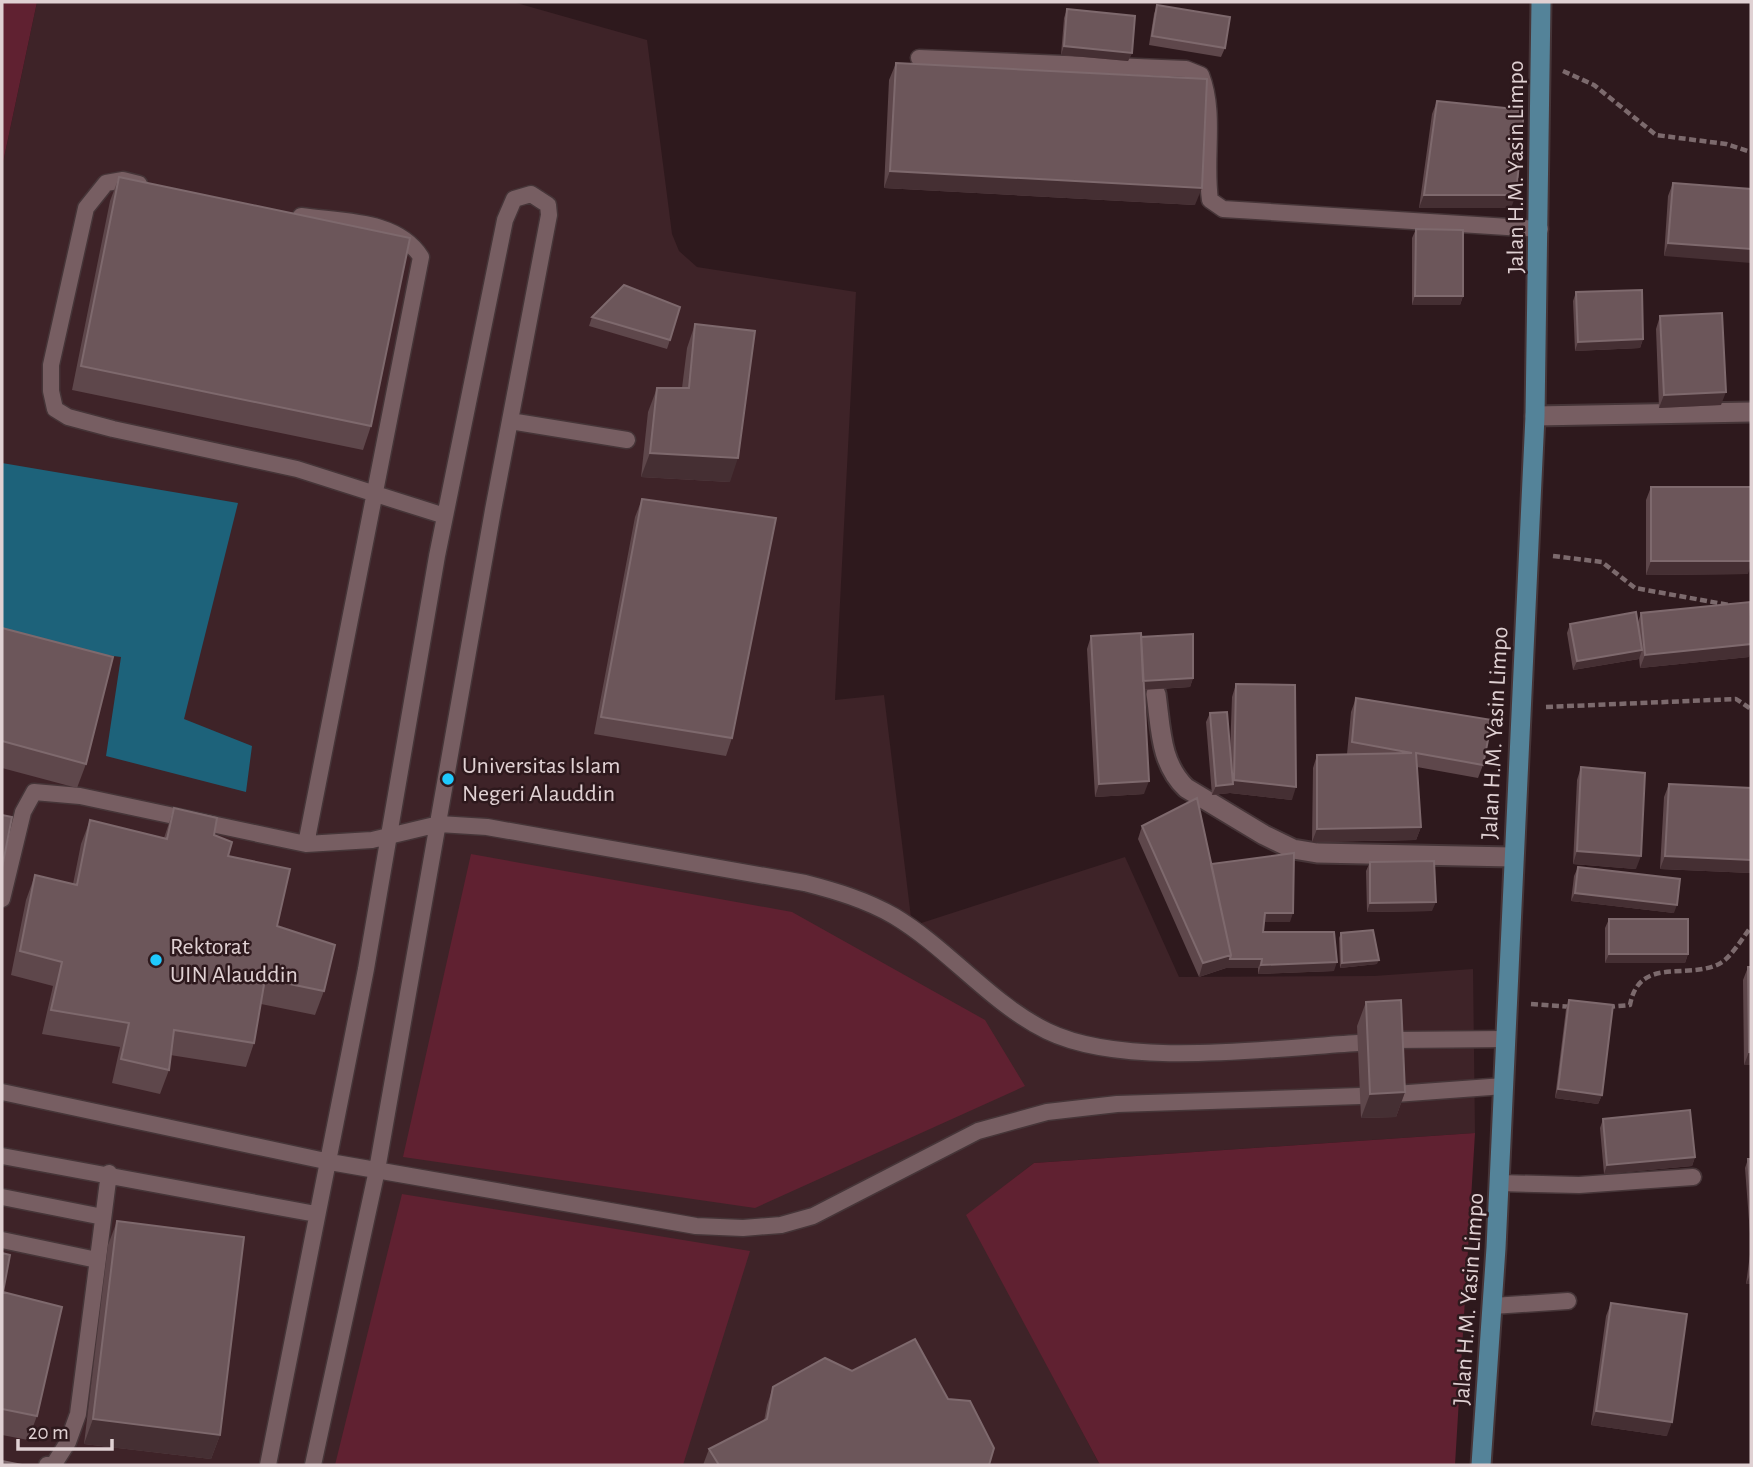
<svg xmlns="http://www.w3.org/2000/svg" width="1753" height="1467" font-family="'Alegreya Sans',sans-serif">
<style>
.built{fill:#3e2328}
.green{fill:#602131}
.water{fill:#1d627a}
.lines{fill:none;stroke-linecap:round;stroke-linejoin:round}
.service-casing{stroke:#463538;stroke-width:19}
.minor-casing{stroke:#463538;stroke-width:23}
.primary-casing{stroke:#463538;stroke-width:23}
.path{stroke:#7c6a6d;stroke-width:4.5;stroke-dasharray:7 3.5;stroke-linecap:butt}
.service{stroke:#775e62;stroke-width:16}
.minor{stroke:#775e62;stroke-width:19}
.primary{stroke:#548399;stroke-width:19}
.wall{fill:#5e474b}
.shaded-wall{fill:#452f33}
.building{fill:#6c565a;stroke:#7e696d;stroke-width:2}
.poi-dot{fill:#1fc9fd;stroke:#2e191d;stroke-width:2.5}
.labels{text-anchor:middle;stroke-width:5;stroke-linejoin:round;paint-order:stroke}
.street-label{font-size:24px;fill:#e0d1d3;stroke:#2e191d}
.poi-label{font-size:24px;fill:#e0d1d3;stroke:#2e191d;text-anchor:start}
</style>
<rect width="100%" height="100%" fill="#2e191d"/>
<path class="built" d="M37,2h476l134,38 25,194 7,17 18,16 159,25 -21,408 49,-5 28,231 213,-69 54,120 195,-1 99,-7 2,164 -441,30 -67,52 133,250h-1098v-1298z"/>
<path class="green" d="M2,2h35l-35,165z
M471,854l321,58 193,108 40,66 -270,122 -352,-51z
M1475,1133l-20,332h-355l-134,-250 68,-52z
M402,1194l348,57 -67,214h-348z"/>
<path class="water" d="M2,463l236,40 -54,216 68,27 -6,46 -140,-36 15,-99 -119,-16z"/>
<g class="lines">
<g class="service-casing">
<path id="service" d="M919,58l267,11 15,6c15,38 3,84 9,125l13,9 317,20
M139,184l-16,-4 -17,3 -20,25 -35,157v26l4,18 13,8 45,12 184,40 148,47
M301,216c41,6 96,3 120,41l-115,587
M510,421l117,19
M2,899l21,-87 11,-20 46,4 226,48 66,-4 67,-16 48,3 318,56c31,8 61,17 89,33 55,33 96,87 153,115 78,38 224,17 311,12
M1393,1040l113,-1
M2,1092l328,70 366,64 47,2 38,-3 32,-9 165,-85 69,-19 70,-8 243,-8
M1395,1094l109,-8
M2,1156l314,58
M1499,1183l80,2 114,-8
M2,1197l101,20
M2,1240l95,20
M1493,1306l75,-5
M47,1465l7,-1 14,-22 10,-28 31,-241
M268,1465l98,-496 71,-413 68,-336 9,-21 17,-5 17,11 1,10 -56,295 -116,660 -64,295"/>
</g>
<g class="minor-casing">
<path id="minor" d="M1535,416l216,-4
M1156,694c5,35 4,69 30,94l78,47 29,14 24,4 195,4"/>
</g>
<g class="primary-casing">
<path id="primary" d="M1481,1465l15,-217 39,-832 6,-414"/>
</g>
<path class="path" d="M1563,71l31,14 62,50 70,9 25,8
M1553,556l49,6 33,26 94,17
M1546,707l190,-8 15,10
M1531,1004l41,3
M1608,1007l22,-2c9,-49 55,-25 89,-41 12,-6 24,-27 32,-37"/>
<use href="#service" class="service"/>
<use href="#minor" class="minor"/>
<use href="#primary" class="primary"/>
</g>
<path class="wall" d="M1157,5l68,43 -4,9 -72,-12 5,-31z
M1067,9l65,44 -4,8 -67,-6 3,-37z
M896,63l299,142 -311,-17 5,-108z
M1437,101l74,107h-92l13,-94z
M119,177l252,249 -8,24 -291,-60 38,-189z
M1673,183l78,6 -87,67 4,-60z
M1416,229l47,67 -3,9h-48v-67z
M1576,292l67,47 -3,9 -65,3 -2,-50z
M1660,316l61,89 -62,3 -3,-79z
M592,317l78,23 -3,9 -78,-23z
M695,324l35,158 -89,-5 7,-65 9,-24h25l5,-40z
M1651,487l97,87 -102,1v-75z
M642,499l90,239 -6,18 -132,-22 41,-217z
M1641,613l108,44 -109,11 -1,-11v2l-66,11 -6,-37 3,-9 68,-2z
M2,628l84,136 -9,24 -75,-20z
M1091,636l50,1 52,41 -3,9 -46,3v104l-49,3 -8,-148z
M1236,684l56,116 -62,-7 -18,2 -6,-73 4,-9 20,40 2,-56z
M1356,698l127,67 -5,13 -61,-11 4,60 -5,13 -104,2 1,-74 4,-13 30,-1 4,-42z
M1581,767l55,102 -63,-5 4,-84z
M1669,784l82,4v85l-91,-4 4,-72z
M174,808l40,27 63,91 47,65 -9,24 -54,-11 -7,39 -8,24 -76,-12 -1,15 -9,24 -48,-11 8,-36 -78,-13 11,-48 -42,-11 15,-75 9,-25 38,9 8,-40 9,-24 74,18z
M1142,826l69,38 79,58h-26l-1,10 71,39 -76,3v-6h-32l-27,9 -61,-138z
M1370,862l62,49 -65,1 -1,-41z
M1578,867l96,46 -103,-12 3,-25z
M1609,919l79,35 -3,9h-80v-35z
M1341,933l36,31 -37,4 -1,-30z
M1748,967l3,98h-7l-1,-85z
M1569,1000l33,95 -4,9 -43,-6 11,-89z
M1366,1002l39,90 -9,25 -35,1 -4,-92z
M1603,1119l92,38 -3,9 -88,8 -4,-46z
M1748,1159h3v125h-5l5,-37 -6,-79z
M117,1221l103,214 -9,24 -127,-15 24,-199z
M2,1253l1,39 34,124 -9,24 -26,-5z
M1611,1303l56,133 -76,-11 15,-109z
M852,1371l96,28 41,66h-286l6,-16 55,-28 3,-16 6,-18z"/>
<path class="shaded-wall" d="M1064,46l68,7 -4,8 -67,-6z
M890,171l312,17 -7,17 -311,-17z
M1424,195h92l-5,13h-92z
M1668,243l83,6v14l-87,-7z
M1415,296h48l-3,9h-48z
M1643,339l-3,9 -65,3 3,-9z
M1726,392l-5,13 -62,3 5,-13z
M650,453l88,5 -8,24 -89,-5z
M1651,561h100v4l-3,9 -102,1z
M1751,644v7l-2,6 -109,11 5,-13z
M1642,650l-3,9 -66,11 4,-9z
M1193,678l-3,9 -52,3 4,-9z
M1234,780l62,7 -4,13 -62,-7z
M1149,781l-5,13 -49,3 4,-13z
M1233,784l-3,9 -18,2 4,-9z
M1421,827l-5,13 -104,2 5,-13z
M1577,851l64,5 -5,13 -63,-5z
M1665,856l86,4v13l-91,-4z
M1575,893l102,12 -3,8 -103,-12z
M1436,902l-4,9 -65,1 3,-9z
M1265,913h28l-3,9h-28z
M1609,954h79l-3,9h-80z
M1231,955l31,4 -4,9h-32l-27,9 4,-14z
M1379,960l-2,4 -37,4 2,-5z
M1337,962l-3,9 -76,3 3,-9z
M1749,1052h2v13h-7z
M1558,1089l44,6 -4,9 -43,-6z
M1405,1092l-9,25 -35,1 9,-24z
M1695,1157l-3,9 -88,8 3,-9z
M1750,1275h1v9h-5z
M1596,1411l76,11 -5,14 -76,-11z
M93,1419l127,16 -9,24 -127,-15z"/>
<path class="building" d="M1157,5l73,12 -5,31 -73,-12z
M1067,9l68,7 -3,37 -68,-7z
M896,63l311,16 -5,109 -312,-17z
M1437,101l87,9 -8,85h-92z
M119,177l291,61 -39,188 -290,-60z
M1673,183l78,6v60l-83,-6z
M1416,229l47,1v66h-48z
M624,285l56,22 -10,33 -78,-23z
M1642,290l1,49 -65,3 -2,-50z
M1722,313l4,79 -62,3 -4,-79z
M695,324l60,7 -17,127 -88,-5 7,-65h32z
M1651,487h100v74h-100z
M642,499l134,19 -44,220 -131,-21z
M1750,602l1,16v26l-106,11 -4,-42z
M1636,612l6,38 -65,11 -7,-37z
M2,628l111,29 -27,107 -84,-23z
M1141,633l8,148 -50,3 -8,-148z
M1193,634v44l-50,3 -2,-44z
M1236,684l59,1 1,102 -62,-7z
M1356,698l136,22 -9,45 -67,-12 5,74 -104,2v-74l95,-2 -60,-11z
M1227,712l6,72 -17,2 -6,-73z
M1581,767l64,6 -4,83 -64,-5z
M1669,784l82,4v72l-86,-4z
M1197,798l34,157 -28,8 -61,-137z
M174,808l43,10 -3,17 18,7 -4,14 62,13 -13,57 58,19 -11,46 -59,-12 -11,64 -80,-13 -5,40 -48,-11 8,-36 -78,-13 11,-48 -42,-11 15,-76 42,10 13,-65 77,19z
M2,815l10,2 -10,51z
M1294,853l-1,60h-28l-2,19h71l3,30 -76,3 1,-6h-32l1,-4 -20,-91z
M1434,861l2,41 -66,1v-41z
M1578,867l102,12 -3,26 -102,-12z
M1609,919h79v35h-79z
M1373,930l6,30 -37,3 -1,-30z
M1748,967h3v85h-2z
M1401,1000l4,92 -35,2 -4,-92z
M1569,1000l44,5 -11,90 -44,-6z
M1690,1110l5,47 -88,8 -4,-46z
M1748,1159h3v42z
M117,1221l127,16 -24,198 -127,-16z
M2,1253l8,2 -7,37 59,15 -25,109 -35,-7z
M1611,1303l76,11 -15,108 -76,-11z
M915,1339l33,60 22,2 24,47 -5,17h-270l-10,-16 58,-30 6,-32 52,-29 27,13z
M2,1461l20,4h-20z"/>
<g class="poi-dot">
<circle cx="448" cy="779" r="7"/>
<circle cx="156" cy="960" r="7"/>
</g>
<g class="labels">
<g class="street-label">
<text transform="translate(1515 167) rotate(-90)" y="8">Jalan H.M. Yasin Limpo</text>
<text transform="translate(1494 733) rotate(-87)" y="8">Jalan H.M. Yasin Limpo</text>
<text transform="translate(1468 1299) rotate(-86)" y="8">Jalan H.M. Yasin Limpo</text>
</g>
<g class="poi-label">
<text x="462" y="773">Universitas Islam<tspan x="462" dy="28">Negeri Alauddin</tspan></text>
<text x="170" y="954">Rektorat<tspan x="170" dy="28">UIN Alauddin</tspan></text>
</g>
</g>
<rect width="1753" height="1467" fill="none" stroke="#e0d1d3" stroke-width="7"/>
<path d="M18 1439v10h94v-10" fill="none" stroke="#e0d1d3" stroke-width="3.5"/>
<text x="28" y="1439" font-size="21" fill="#e0d1d3" stroke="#2e191d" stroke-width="5" paint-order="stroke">20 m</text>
</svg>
